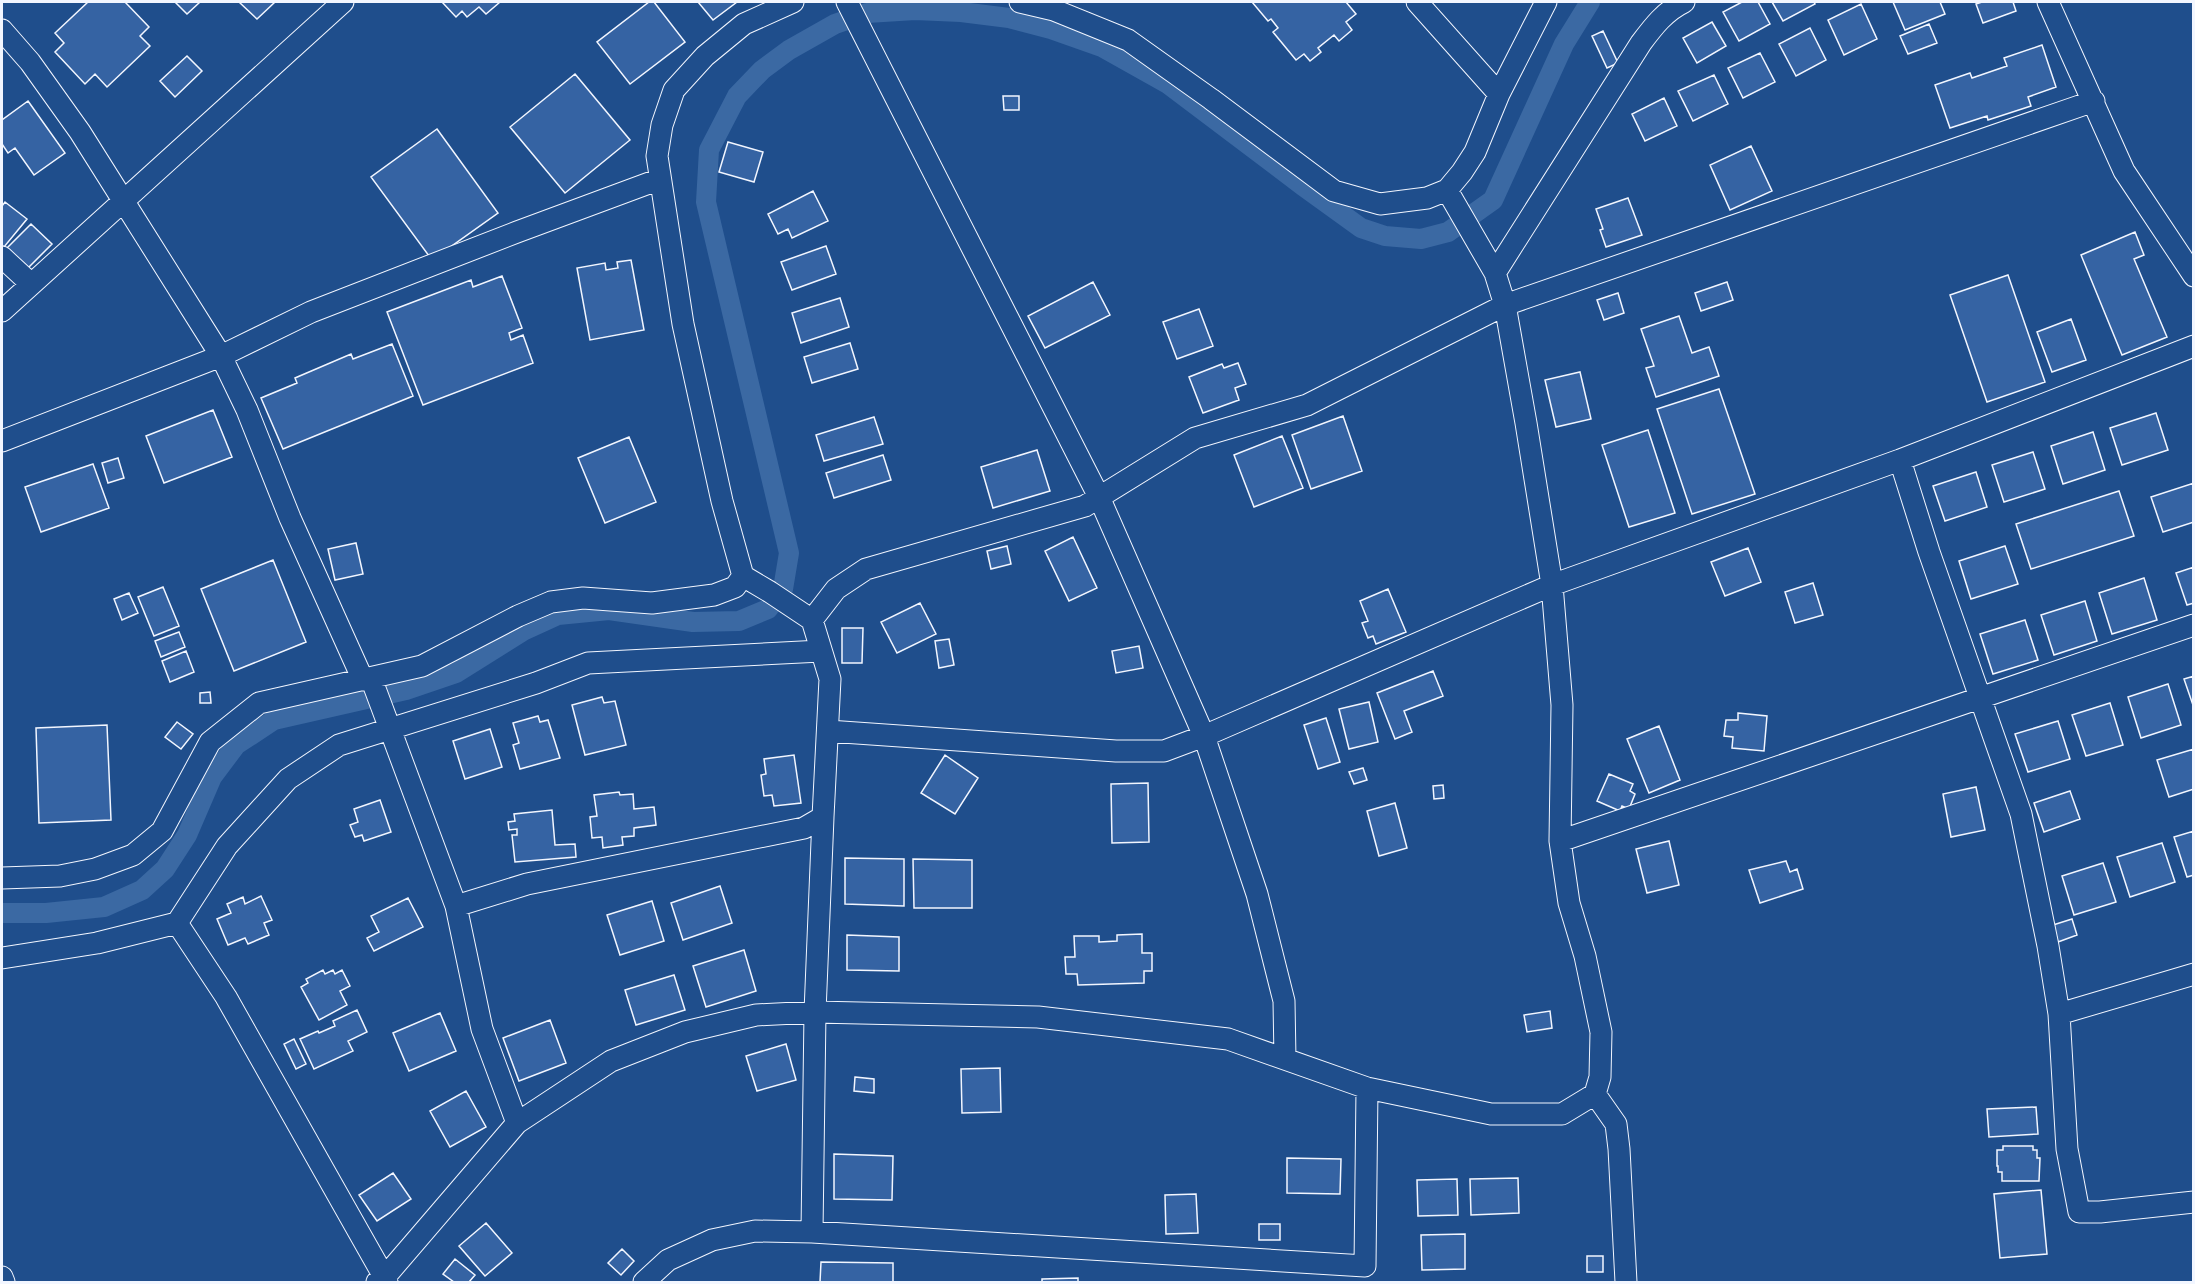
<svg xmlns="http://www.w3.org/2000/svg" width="2195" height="1284" font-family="'Fira Sans Condensed',sans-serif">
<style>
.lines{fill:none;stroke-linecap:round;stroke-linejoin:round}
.canal{stroke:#3b69a3;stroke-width:20}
.building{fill:#3563a3;stroke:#f2f6ff;stroke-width:1.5}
.minor-casing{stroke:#f2f6ff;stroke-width:23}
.minor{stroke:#1f4e8c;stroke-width:21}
</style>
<rect width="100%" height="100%" fill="#1f4e8c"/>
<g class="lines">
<path class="canal" d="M2,913h44l58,-6 38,-17 23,-21 22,-34 25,-58 24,-32 38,-25 132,-30 50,-17 67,-42 35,-16 51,-5 84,12 46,-1 29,-12 15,-20 6,-36 -83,-351 3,-52 28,-54 25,-26 27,-20 46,-26 32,-11 48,-3 46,2 48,6 42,11 51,18 66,37 135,102 58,42 24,8 36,3 27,-7 45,-32 71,-156 26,-42"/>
</g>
<path class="building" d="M88,2h37l24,25 -9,9 10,10 -43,41 -12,-13 -10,10 -30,-32 9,-9 -9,-10z
M175,2h25l-13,12z
M239,2h36l-18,17z
M442,2h58l-14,12 -7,-7 -12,10 -5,-6 -6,6z
M649,2h5l31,40 -55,42 -33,-42z
M698,2h39l-24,18z
M1252,2h94l10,12 -10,8 6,8 -13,11 -5,-6 -16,13 3,4 -11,9 -6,-7 -8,6 -23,-28 5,-4 -7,-9 -3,2z
M1742,2h16l12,22 -31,17 -16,-29z
M1772,2h42l1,2 -32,17z
M1893,2h47l5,12 -40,16z
M1982,2h31l3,9 -33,12 -7,-19z
M1861,4l16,35 -33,16 -16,-35z
M1712,22l14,24 -29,17 -14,-25z
M1929,24l8,19 -29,11 -8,-18z
M1810,28l16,32 -30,16 -17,-32z
M1603,31l15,32 -11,5 -15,-32z
M2042,45l14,42 -28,10 3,9 -43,14 -1,-4 -37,12 -15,-43 35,-12 2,5 35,-12 -3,-8z
M1760,53l15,29 -32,16 -15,-30z
M187,56l15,15 -27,26 -15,-16z
M575,74l55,66 -65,53 -55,-66z
M1714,75l14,29 -35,17 -15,-30z
M1003,96h16v14h-15z
M1664,98l13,28 -32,15 -13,-27z
M28,101l37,52 -31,22 -19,-27 -7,5 -6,-9v-24z
M437,129l61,84 -66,47 -61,-83z
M728,142l35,10 -9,30 -35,-10z
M1751,146l21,45 -42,19 -20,-45z
M813,191l15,30 -36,17 -4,-9 -10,5 -10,-20z
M1628,198l14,37 -36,12 -6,-17 3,-1 -7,-20z
M5,202l22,17 -23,28 -2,-2v-39z
M31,224l21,20 -27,27 -21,-20z
M2135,232l9,23 -10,4 33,78 -45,18 -41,-100z
M826,246l10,28 -44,16 -11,-28z
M631,260l13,70 -54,10 -13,-72 28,-5 1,7 12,-2 -1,-6z
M2008,275l37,107 -58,20 -37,-107z
M502,276l20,52 -13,5 2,7 12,-5 10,28 -110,42 -36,-93 84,-32 2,7z
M1093,282l17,33 -65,33 -17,-32z
M1727,282l6,18 -32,11 -6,-18z
M1618,293l6,20 -20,7 -7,-20z
M840,298l9,29 -48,16 -9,-30z
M1199,309l14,37 -36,13 -14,-37z
M1679,316l13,37 17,-6 10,29 -63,21 -10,-29 8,-2 -13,-37z
M2071,319l15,41 -34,12 -15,-40z
M850,343l8,26 -46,14 -8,-26z
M392,344l21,52 -130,53 -22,-51 36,-15 -2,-5 56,-24 2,5z
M1238,363l8,21 -11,4 4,12 -36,13 -14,-36 33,-13 2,4z
M1580,372l11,47 -35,8 -11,-47z
M1719,389l36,105 -63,20 -35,-105z
M213,410l19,47 -68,26 -18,-47z
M2156,413l12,37 -46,15 -12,-37z
M1343,416l19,55 -51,18 -19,-54z
M874,417l9,27 -59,17 -8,-26z
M1648,430l27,83 -46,14 -27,-82z
M2093,432l12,38 -42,14 -12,-38z
M1282,436l21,52 -49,19 -20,-52z
M629,437l27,65 -51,21 -27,-65z
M1037,450l13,41 -57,17 -12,-41z
M2033,452l12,37 -41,13 -12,-37z
M883,455l8,25 -57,18 -8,-25z
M118,458l6,20 -16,5 -6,-20z
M93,464l16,44 -68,24 -16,-45z
M1976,472l11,35 -42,14 -12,-35z
M2194,483v39l-31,10 -12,-35z
M2119,491l15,45 -103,33 -15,-45z
M1073,537l24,51 -28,13 -24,-50z
M356,543l7,31 -28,6 -7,-31z
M1007,546l4,18 -20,5 -4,-18z
M2005,546l13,38 -47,15 -12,-38z
M1748,548l13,34 -36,14 -14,-34z
M273,560l33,82 -72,29 -33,-82z
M2194,567v36l-7,2 -11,-32z
M2144,578l13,42 -45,14 -13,-41z
M1813,583l10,32 -28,8 -10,-31z
M163,587l16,39 -25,10 -16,-39z
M1388,589l18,43 -30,12 -3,-8 -5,2 -6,-15 6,-2 -8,-20z
M129,593l9,20 -16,7 -8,-21z
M2085,601l12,40 -43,14 -13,-40z
M920,603l16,31 -39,19 -16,-31z
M2025,620l13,40 -45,14 -13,-40z
M842,628h21l-1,35h-20z
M179,632l6,15 -24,10 -6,-16z
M949,639l5,26 -15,3 -4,-27z
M1139,646l4,22 -27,5 -4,-22z
M186,651l8,21 -24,10 -8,-21z
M1433,671l10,25 -39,15 8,21 -17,7 -18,-46z
M2194,676v32l-10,-29z
M2168,684l13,41 -40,13 -13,-41z
M210,692l1,11h-11v-10z
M602,697l2,6 11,-2 11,44 -41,10 -13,-50z
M1369,702l9,40 -29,7 -10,-40z
M2110,703l13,42 -37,11 -14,-41z
M1738,713l29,3 -3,35 -32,-3 1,-11 -9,-1 2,-16h12z
M538,716l2,6 8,-2 12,38 -40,11 -7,-24 6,-2 -6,-20z
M1326,718l14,44 -22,7 -14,-44z
M2058,721l12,38 -42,13 -13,-38z
M177,722l16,12 -12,15 -16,-12z
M107,725l4,95 -72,3 -3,-95z
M1659,726l21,54 -31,13 -22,-54z
M490,729l12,38 -37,12 -12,-38z
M2194,749v40l-25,8 -12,-37z
M794,755l7,48 -27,3 -2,-11 -8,1 -3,-21 5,-1 -2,-15z
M945,755l33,23 -23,36 -34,-21z
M1363,768l4,12 -13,4 -5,-12z
M1609,774l24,10 -3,7 5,3 -6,15 -7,-3 -2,5 -23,-10z
M1148,783l1,59 -37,1 -1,-59z
M1443,785l1,13 -10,1 -1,-13z
M1976,787l9,43 -34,7 -8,-43z
M2070,791l10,28 -36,13 -10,-29z
M619,792l1,3 13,-1 1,15 20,-2 2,18 -22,3v8l-12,1 1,8 -20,3 -1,-11 -10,1 -2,-21 7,-1 -3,-21z
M380,800l11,32 -27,9 -2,-6 -7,2 -5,-12 8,-3 -4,-13z
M1395,803l12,45 -28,8 -12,-45z
M552,810l3,35 20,-1 1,13 -61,5 -3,-27h5v-6l-8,1 -1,-8 7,-1 -1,-7z
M2194,831v44l-7,2 -13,-40z
M1669,841l10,44 -32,8 -11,-44z
M2162,843l13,39 -45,15 -13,-40z
M845,858l59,1v47l-59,-2z
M913,859l59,1v48h-58z
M1786,861l4,11 7,-3 6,20 -43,14 -11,-33z
M2103,863l13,39 -42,13 -12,-39z
M720,886l12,37 -49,17 -12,-37z
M261,896l11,24 -8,3 5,12 -21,9 -3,-6 -17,7 -11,-26 14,-6 -4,-9 16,-7 2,7z
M408,898l15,29 -49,24 -7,-13 12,-6 -8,-16z
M652,901l12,40 -44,14 -13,-40z
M2072,919l5,16 -19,7 -5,-17z
M1142,934v19h10v18h-8v12l-66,2 -1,-11h-11l-1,-17h10l-1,-21h25v6l18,-1v-6z
M847,935l52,2v34l-52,-1z
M744,950l12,41 -50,16 -13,-41z
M323,970l2,4 8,-4 2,4 7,-4 8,16 -10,5 7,14 -28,15 -18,-33 7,-4 -2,-4z
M674,975l11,35 -49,15 -11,-35z
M357,1010l10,22 -19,9 5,10 -39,18 -14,-30 18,-8 1,2 16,-7 -2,-5z
M1550,1011l2,17 -25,4 -3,-17z
M440,1013l16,38 -47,20 -16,-38z
M550,1020l16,43 -47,18 -16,-43z
M294,1039l12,25 -10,5 -12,-25z
M786,1044l10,36 -39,11 -11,-35z
M1000,1068l1,44 -39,1 -1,-44z
M855,1077l19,2v14l-20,-2z
M466,1091l20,36 -36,20 -20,-36z
M2036,1107l2,27 -49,3 -2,-28z
M2003,1146h30v4h4v8h3l-1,23h-37v-9h-4v-6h-1v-16h6z
M834,1154l59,2 -1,44 -58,-1z
M1287,1158l54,1 -1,35 -53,-1z
M393,1173l18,26 -34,22 -18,-26z
M1518,1178l1,35 -48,2 -1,-36z
M1457,1179l1,36 -40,1 -1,-36z
M2041,1190l6,64 -47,4 -6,-64z
M1196,1194l2,39 -32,1 -1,-39z
M486,1223l26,30 -27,23 -26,-30z
M1259,1224h21v16h-21z
M1465,1234v35l-43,1 -1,-35z
M622,1249l12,12 -13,14 -13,-12z
M1587,1256h16v16h-16z
M455,1259l20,16 -6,7h-15l-11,-8z
M821,1262l72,1v19h-73z
M1078,1278v4h-36v-3z"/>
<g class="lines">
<g class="minor-casing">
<path id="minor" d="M847,2l252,495 105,239 53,158 27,107 1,58
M1020,2l34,8 74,30 83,59 123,92 46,13 47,-6 20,-8 15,-18 13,-20 24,-58 47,-92
M1417,2l82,92
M2048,2l76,169 70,105
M2,30l28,32 50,70 141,224 26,54 43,108 73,162
M2,257l28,26
M1495,273l146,-230c12,-16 24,-32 43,-41
M2,311l341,-309
M2,441l219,-85 90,-44 206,-80 143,-53
M1900,460l29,92 92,262 27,132 11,68 8,135 12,63h21l94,-10
M812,620l24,-31 30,-20 219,-63 110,-68 112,-33 198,-100 589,-204
M371,678l85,228 26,123 35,94
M828,731l288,20h48l40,-15 348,-151 348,-125 294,-114
M1560,841l634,-216
M2,878l58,-2 35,-7 38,-14 29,-24 48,-89 49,-39 163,-37 96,-50 33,-14 32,-4 69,5 62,-8 21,-8 8,-11 -21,-75 -39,-177 -26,-168 5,-31 12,-35 31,-34 39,-32 49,-22
M456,906l71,-22 277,-56 19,-11 7,-138 -18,-59 -42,-28 -27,-16
M2,958l95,-15 80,-20
M2059,1014l135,-40
M1595,1094l21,30 3,25 7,133
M812,1232l3,-220 8,-195
M2,1277l2,5
M377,1282l7,-4 133,-155 94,-62 74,-29 71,-17 59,-3 223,5 190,22 139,49 124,26h71l33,-20 5,-17 1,-45 -16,-76 -16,-53 -9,-62 2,-136 -10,-120 -26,-162 -21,-118 -10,-32 -48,-83
M387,1282l-161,-285 -49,-74 50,-77 61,-67 51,-34 197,-62 52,-20 233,-12
M644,1282l24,-22 44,-20 43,-9 57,1 553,34 2,-178"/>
</g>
<use href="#minor" class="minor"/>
</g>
<rect width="2195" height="1284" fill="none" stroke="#f2f6ff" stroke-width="6"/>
</svg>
